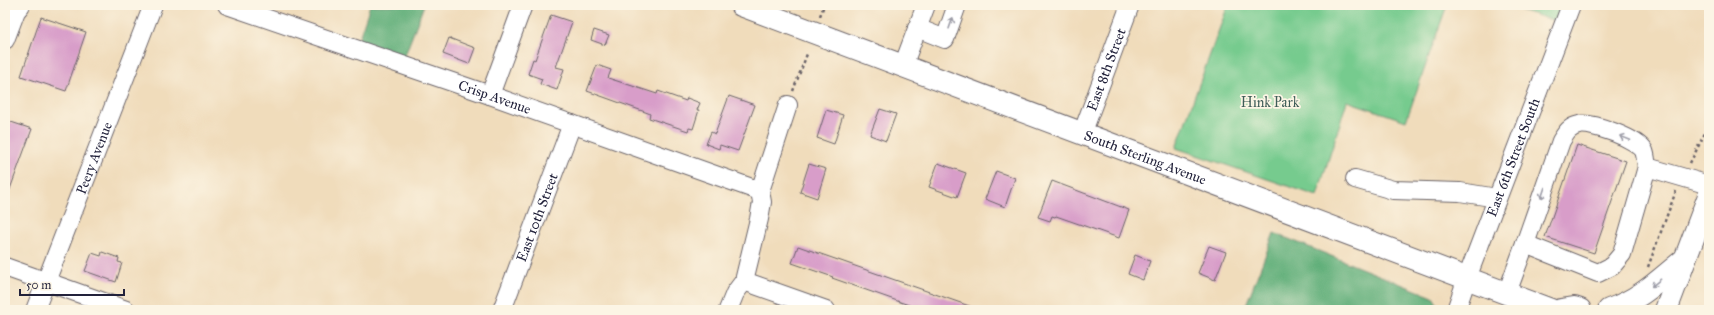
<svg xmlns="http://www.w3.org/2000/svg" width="1714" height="315" font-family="'IM FELL Great Primer',serif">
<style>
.green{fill:#76cb8e;stroke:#4c7664}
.forest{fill:#60af79;stroke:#41685a}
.building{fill:#d89dc9}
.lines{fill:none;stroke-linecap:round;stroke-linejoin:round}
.minor-casing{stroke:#6a6368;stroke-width:20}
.major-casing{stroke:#6a6368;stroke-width:24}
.path{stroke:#6a6368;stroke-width:2.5;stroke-dasharray:3 3;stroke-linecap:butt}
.minor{stroke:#fff;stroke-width:18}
.major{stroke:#fff;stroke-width:22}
.oneway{stroke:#9c9ca7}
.labels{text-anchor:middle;stroke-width:3.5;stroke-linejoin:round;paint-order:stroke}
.street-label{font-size:14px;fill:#22223b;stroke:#fcf5e5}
.park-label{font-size:14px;fill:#3f5d58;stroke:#fcf5e5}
</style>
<rect width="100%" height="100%" fill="#fcf5e5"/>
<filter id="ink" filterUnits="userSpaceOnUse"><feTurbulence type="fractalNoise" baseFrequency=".025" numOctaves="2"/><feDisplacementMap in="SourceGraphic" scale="8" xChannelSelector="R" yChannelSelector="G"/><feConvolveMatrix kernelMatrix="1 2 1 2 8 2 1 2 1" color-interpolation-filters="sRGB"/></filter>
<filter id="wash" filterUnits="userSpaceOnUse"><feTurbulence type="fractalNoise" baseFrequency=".012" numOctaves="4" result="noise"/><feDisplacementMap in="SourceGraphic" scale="16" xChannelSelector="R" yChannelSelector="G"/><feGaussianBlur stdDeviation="0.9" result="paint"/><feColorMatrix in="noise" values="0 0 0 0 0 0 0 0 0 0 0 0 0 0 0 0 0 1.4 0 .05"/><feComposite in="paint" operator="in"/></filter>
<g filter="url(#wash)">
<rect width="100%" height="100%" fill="#f0dcbb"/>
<path class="green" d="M1228,5h219l-41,116 -59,-20 -30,95 -141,-48z
M1505,5h66l-7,19z"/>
<path class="forest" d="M370,5h54l-20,53 -46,-17z
M1274,233l159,64 8,13h-197z"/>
<g id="blocks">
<path class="building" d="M551,15l21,7 -16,45 8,2 -7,21 -17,-6 2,-5 -14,-5 5,-15 2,1z
M41,17l45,15 -20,59 -45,-15z
M594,30l15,5 -4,10 -14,-5z
M449,38l26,10 -6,16 -26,-10z
M597,65l14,5 -3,8 49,16 1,-3 28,10 1,-3 13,5 -3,7h2l-6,19 -4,-1 -1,3 -39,-13 1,-4 -2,-1 -61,-22z
M729,96l26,9 -17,46 -18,-6 -1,4 -13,-5 5,-12 4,2z
M880,109l16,5 -10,27 -16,-6z
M826,110l17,5 -9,29 -17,-6z
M5,120l27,9 -26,71h-1z
M1577,145l49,16 -32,92 -49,-16z
M938,163l28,10 -9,24 -28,-10z
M809,164l17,5 -9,29 -17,-6z
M996,171l19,7 -10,29 -20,-8z
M1052,181l77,29 -10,28 -63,-22 -1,1 -3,-1 -2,5 -12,-4z
M798,246l177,62 -1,2h-51l-91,-32 1,-1 -41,-14z
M1209,246l17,6 -11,28 -17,-7z
M102,252l17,6 -1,4 4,1 -6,19 -31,-11 7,-18 9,3z
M1135,255l15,6 -7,19 -15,-6z"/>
</g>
</g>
<g filter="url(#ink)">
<use href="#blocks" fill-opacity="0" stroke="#6a6368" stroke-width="1"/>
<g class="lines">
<g class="minor-casing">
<g id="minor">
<path id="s1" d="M227,5l263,90 270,96"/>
<path d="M917,28l28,11 12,-34"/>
<path d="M5,40l11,-29 5,-6"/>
<path d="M903,66l23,-61"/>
<path d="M490,95l33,-90"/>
<path id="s2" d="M1082,134l48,-129"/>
<path d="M1355,179l38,11 67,2 37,6"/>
<path d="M1525,244l36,-103c5,-8 8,-14 18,-16 13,-3 59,14 65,26 2,5 2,11 3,16"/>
<path d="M5,267l121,43"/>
<path d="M744,281l82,29"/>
<path d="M1507,293l18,-49 73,29 14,-7 10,-12 25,-87 62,18"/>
<path id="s3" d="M35,310l118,-305"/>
<path id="s4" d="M502,310l70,-186"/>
<path d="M728,310l7,-17 9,-12 15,-62 3,-17 -2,-11 28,-86"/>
<path id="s5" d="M1456,310l11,-32 104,-273"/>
</g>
</g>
<g class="major-casing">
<g id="major">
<path id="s6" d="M741,5l810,305"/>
<path d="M1561,310l13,-2 6,2"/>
<path d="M1609,310c32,-11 50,-30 76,-51"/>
<path d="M1666,310l43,-114"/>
</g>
</g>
<path class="path" d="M820,16l4,-11
M793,91l14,-37
M1690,163l19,-38
M1648,267l28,-76"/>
<use href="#minor" class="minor"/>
<use href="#major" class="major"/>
</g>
<defs><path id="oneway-shaft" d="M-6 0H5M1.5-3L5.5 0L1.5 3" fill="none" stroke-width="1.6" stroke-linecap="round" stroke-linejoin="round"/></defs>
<g class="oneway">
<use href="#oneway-shaft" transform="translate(951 23) rotate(-71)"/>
<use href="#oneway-shaft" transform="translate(1625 138) rotate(-158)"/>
<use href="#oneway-shaft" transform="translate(1543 193) rotate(109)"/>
<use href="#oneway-shaft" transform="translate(1656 283) rotate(141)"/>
</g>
</g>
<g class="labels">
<g class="street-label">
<text dy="5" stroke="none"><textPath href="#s2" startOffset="69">East 8th Street</textPath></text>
<text dy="5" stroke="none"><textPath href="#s1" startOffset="283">Crisp Avenue</textPath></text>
<text dy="5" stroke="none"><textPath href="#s3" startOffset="163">Peery Avenue</textPath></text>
<text dy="5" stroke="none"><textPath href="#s5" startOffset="163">East 6th Street South</textPath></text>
<text dy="5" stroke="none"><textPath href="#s6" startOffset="432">South Sterling Avenue</textPath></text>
<text dy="5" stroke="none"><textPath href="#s4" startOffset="99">East 10th Street</textPath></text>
</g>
<g class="park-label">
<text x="1270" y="107">Hink Park</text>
</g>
</g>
<rect width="1714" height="315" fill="none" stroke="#fcf5e5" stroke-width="20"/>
<path d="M20 289v6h104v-6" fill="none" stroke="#22223b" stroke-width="2"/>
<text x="26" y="289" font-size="12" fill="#22223b" stroke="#fcf5e5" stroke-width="3" paint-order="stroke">50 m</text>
</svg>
